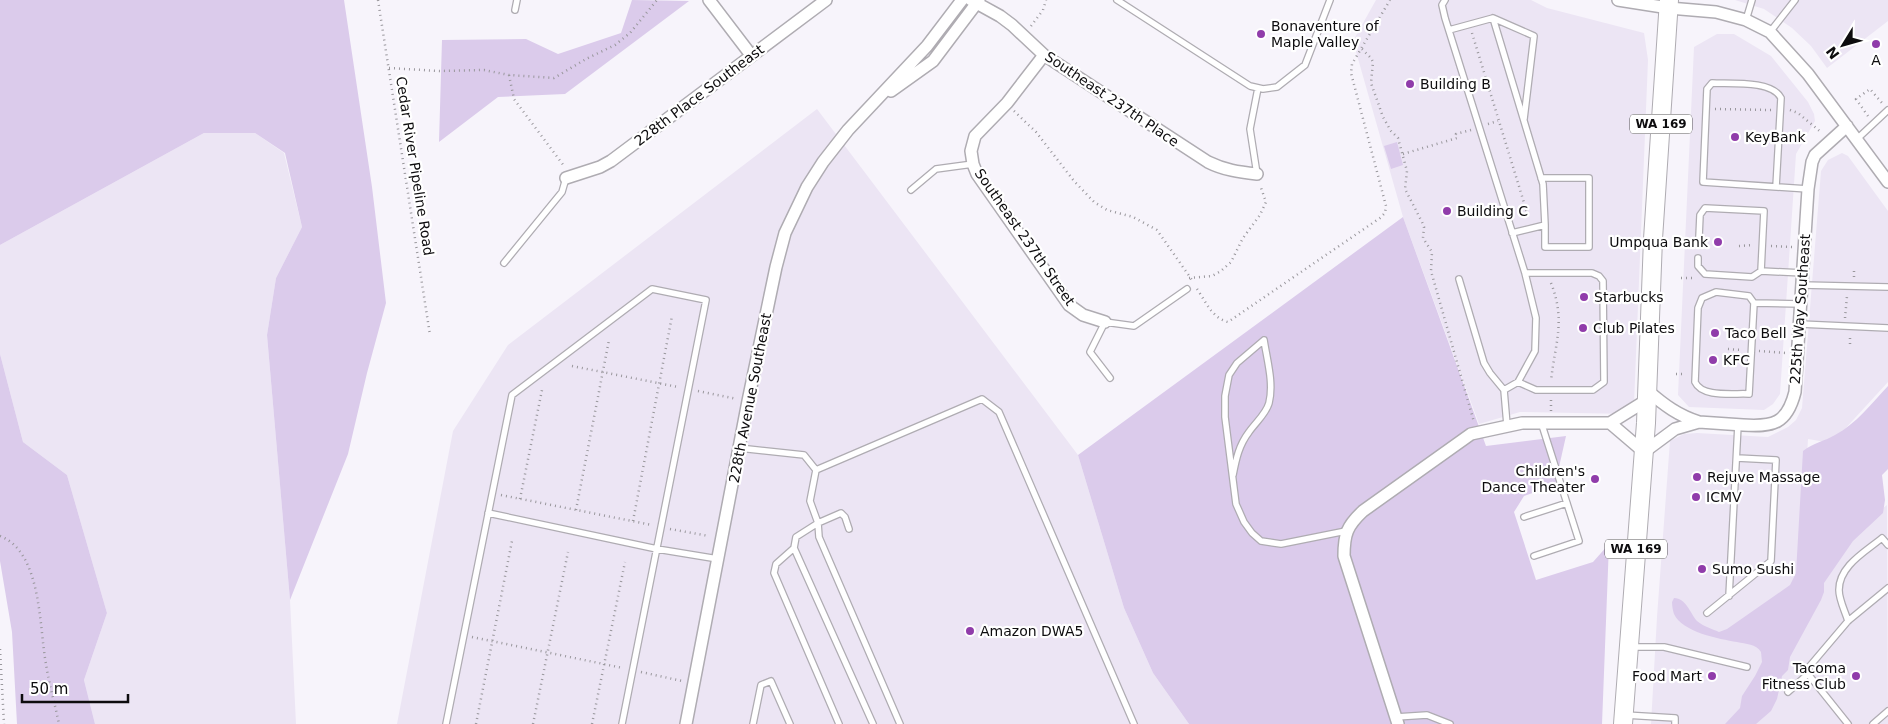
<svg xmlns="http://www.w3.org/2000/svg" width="1888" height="724" font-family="'DejaVu Sans',sans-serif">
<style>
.built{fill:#ece5f4}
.green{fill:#dbcbeb}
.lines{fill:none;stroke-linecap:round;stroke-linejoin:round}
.service-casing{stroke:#afacb2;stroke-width:8}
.minor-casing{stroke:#afacb2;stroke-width:14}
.primary-casing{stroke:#afacb2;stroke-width:20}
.path{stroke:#99979c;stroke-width:2.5;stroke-dasharray:1 4;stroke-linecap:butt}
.service{stroke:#fff;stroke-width:5.5}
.minor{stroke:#fff;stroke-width:11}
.primary{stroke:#fff;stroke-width:18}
.poi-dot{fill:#903caa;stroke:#fff;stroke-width:2}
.labels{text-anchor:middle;stroke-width:4.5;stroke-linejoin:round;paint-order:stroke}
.shield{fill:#fff;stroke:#565556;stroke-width:1}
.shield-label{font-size:12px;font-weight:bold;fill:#0d0c0e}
.poi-label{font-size:14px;fill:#0d0c0e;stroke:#fff;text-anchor:start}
.street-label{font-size:14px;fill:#0d0c0e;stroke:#fff}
</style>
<rect width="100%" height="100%" fill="#f7f4fb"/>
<path class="built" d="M1376,0h155l16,8 97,25 4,27 -14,344 -5,10 -109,-2 -41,12 -76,-207 -50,-176z
M1735,0h153v21l-61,47 -16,-22 -19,-18 -28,-19z
M1717,34h17l37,22 37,46 6,12 1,7 -19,33 -16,240 -7,10 -9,6 -75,-3 -11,-12 16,-348z
M817,109l261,346 46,153 29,65 36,51h-792l56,-293 55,-86z
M204,133h51l29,20 18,74 -26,51 -9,57 23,265 6,124h-201l-11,-44 23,-67 -40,-138 -44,-33 -23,-88v-109z
M1842,153l6,3 40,55v171l-56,61 -24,-4 -9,144 -29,61 78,-108 39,-31 1,219h-237l6,-107 13,-176 14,-7 13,-1 71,4 20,-10 8,-7 6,-12 19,-237 7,-11z"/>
<path class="green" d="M0,0h344l28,187 14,116 -19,70 -19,81 -58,146 -23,-265 9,-57 26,-51 -17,-74 -30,-20h-51l-204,112z
M632,0l57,1 -124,93 -67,3 -59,45 3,-102 84,-1 32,15 63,-21z
M1397,142l6,23 -12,4 -7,-23z
M1403,217l83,229 80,-10 -11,49 -31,11 -10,16 22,68 57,-18 16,-18 -7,180h-413l-36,-51 -29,-65 -46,-153z
M0,354l23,88 44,33 40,138 -23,67 11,44h-78l-5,-92 -12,-71z
M1888,386v83l-6,6 3,25 -2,13 -30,28 -29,42v9l-3,8 -31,57 -2,13 -6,6 -5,23 -6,12 -15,13h-31l15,-16 2,-12 13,-20 7,-14 -1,-10c-5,-8 -15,-8 -24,-10 -18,-3 -55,-10 -63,-28 -1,-3 -2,-8 -2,-12l2,-4c12,0 16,15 23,23 6,5 15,8 22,11l8,-3 63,-44 6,-12 7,-122c10,-8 22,-10 32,-16 21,-11 37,-32 53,-49z"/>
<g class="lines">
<g class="service-casing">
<path id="service" d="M1117,0l133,86 13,3 14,-2 28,-22 25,-65
M1445,0l-3,5 3,13 80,255 11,45 -1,33 -17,31 -14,8 3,35
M515,10l2,-10
M1493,18l41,18 -10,83
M1746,20l6,-20
M1449,30l44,-12 50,166 2,41 -33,8
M1770,32l25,-32
M1857,139l31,-29
M1257,174l-7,-45 8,-41
M1541,178h48v69h-44v-22
M1776,187l5,-89c-9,-18 -51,-14 -69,-15l-5,6 -4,93 105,7
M911,190l25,-21 37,-5
M1699,237l1,-22 5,-7 59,3 -3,60
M1698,258v8l7,8 47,3 9,-6 42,2
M504,263l58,-71 4,-14
M1459,279l25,84 6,10 14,17
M1802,285l86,2
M1716,292l33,4 5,7 -5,91c-15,-1 -47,4 -54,-12l3,-74 4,-10z
M1754,303l47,1
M1800,324l88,4
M1110,378l-20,-26 15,-30 29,4 53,-37
M1518,382l18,8h57l11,-8 -1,-101 -4,-5 -7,-3h-67
M739,448l65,7 12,15 -6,31 8,22 1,14 81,187
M816,470l166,-71 17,13 135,312
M1233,475c3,-16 6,-30 16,-43 7,-10 17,-18 20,-29 5,-20 -2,-43 -5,-63l-27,23 -8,12 -4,21v21l11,87 8,18 8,11 9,8 20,3 65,-13
M488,513l169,36 61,10
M1524,517l43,-14
M849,529l-4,-12 -4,-4 -23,10 -22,14 -2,11 79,176
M794,548l-18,16 -2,9 65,151
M1534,556l45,-15 -38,-119
M1729,596l9,-171
M1707,613l64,-52 5,-101 -39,-2
M1848,621c-3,-10 -9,-21 -9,-31 0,-24 26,-38 43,-52l6,7
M1630,647h34l83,20
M1808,674l40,50
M1788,692l20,-18 1,-7 39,-46 40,-33
M1625,715l50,3v6
M1396,717l31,-2 23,9
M446,724l66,-329 140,-106 54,11 -84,424
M753,724l8,-39 10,-4 19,43
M1873,724l15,-13"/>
</g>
<g class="minor-casing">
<path id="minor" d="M709,0l42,55
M971,0l29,16 12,9 32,30 164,107c16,8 31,10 49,12
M1618,0l51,8 47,4 30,8 24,12 38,42 80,108
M1044,55l-37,48 -32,33 -4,15 2,13 4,10 92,131 14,10 22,7
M891,91l42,-30 46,-61
M566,178l34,-11 11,-6 215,-161
M1648,391c16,14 31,25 51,31 15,1 29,2 44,3 30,2 44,-1 52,-33l13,-203 4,-27 3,-7 32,-29
M1610,423l34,29 31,-23 24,-7
M1610,423l37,-23
M686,724l62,-323 28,-134 9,-34 22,-46 16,-25 25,-32 79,-84 35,-46
M1398,724l-54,-168c0,-22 3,-30 19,-45l108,-77 51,-11h88"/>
</g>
<g class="primary-casing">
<path id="primary" d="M1623,724l23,-301 7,-184 16,-239"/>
</g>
<path class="path" d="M378,0l52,335
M1031,26l12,-16 3,-10
M1472,33l57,186
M1362,49l9,9 2,4 -2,21 12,34 8,14 7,7 9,33 -2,18 17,33 2,5 -1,11 9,14 -1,19 43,151
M389,68l50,3 45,-1 25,5 45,3 32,-19 29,-14 15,-12 27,-33
M509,75l5,24 50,67
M1715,109l57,1
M1790,110l8,3 24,20
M1014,111l22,21 38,49 20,21 13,8 26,7 24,13 35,50
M1868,116l-12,-17 14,-10 12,14
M1488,124l10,-3
M1403,154l54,-16 -1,-4 15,-4
M1739,246l14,-1
M1771,246l22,1
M1854,277v-9
M1189,278l23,-2 9,-5 10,-9 12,-24 17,-23 6,-13 -6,-17
M1681,278h12l1,-1
M1551,283c15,38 4,60 0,98
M1197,289c9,13 15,29 31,33l152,-104 5,-5 1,-7 -35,-133 1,-9 38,-64
M1845,318l2,-22
M1850,344v-9
M1728,349l13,1
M1759,351l27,2
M572,366l106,21
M1676,374h10
M698,391l39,8
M1551,411v-12
M501,495l151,30
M520,499l22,-109
M576,510l33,-170
M633,521l39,-205
M670,529l39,7
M0,536c42,16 39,91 46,128 3,20 9,40 13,60
M472,637l151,31
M0,649l4,75
M641,672l41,9
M476,724l36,-183
M533,724l35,-172
M592,724l33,-162"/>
<use href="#service" class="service"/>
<use href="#minor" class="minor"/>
<use href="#primary" class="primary"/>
</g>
<g class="poi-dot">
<circle cx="1261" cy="34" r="5"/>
<circle cx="1876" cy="44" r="5"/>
<circle cx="1410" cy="84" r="5"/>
<circle cx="1735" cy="137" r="5"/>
<circle cx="1447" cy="211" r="5"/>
<circle cx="1718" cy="242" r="5"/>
<circle cx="1584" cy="297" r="5"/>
<circle cx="1583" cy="328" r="5"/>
<circle cx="1715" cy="333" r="5"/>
<circle cx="1713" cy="360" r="5"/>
<circle cx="1697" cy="477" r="5"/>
<circle cx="1595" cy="479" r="5"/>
<circle cx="1696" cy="497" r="5"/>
<circle cx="1702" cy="569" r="5"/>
<circle cx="970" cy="631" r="5"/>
<circle cx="1712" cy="676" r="5"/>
<circle cx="1856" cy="676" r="5"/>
</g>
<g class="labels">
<g class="shield">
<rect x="1630" y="114.5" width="62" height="19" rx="4"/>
<rect x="1605" y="539.5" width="62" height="19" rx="4"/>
</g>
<g class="shield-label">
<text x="1661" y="128">WA 169</text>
<text x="1636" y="553">WA 169</text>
</g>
<g class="poi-label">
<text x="1271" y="31">Bonaventure of<tspan x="1271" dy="16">Maple Valley</tspan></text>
<text x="1876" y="65" text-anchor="middle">A</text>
<text x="1420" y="89">Building B</text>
<text x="1745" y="142">KeyBank</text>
<text x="1457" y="216">Building C</text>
<text x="1708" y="247" text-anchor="end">Umpqua Bank</text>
<text x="1594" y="302">Starbucks</text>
<text x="1593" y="333">Club Pilates</text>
<text x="1725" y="338">Taco Bell</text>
<text x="1723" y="365">KFC</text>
<text x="1585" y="476" text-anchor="end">Children's<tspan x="1585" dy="16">Dance Theater</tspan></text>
<text x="1707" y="482">Rejuve Massage</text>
<text x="1706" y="502">ICMV</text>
<text x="1712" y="574">Sumo Sushi</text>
<text x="980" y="636">Amazon DWA5</text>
<text x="1846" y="673" text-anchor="end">Tacoma<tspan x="1846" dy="16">Fitness Club</tspan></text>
<text x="1702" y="681" text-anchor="end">Food Mart</text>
</g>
<g class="street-label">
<text transform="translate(699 95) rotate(-37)" y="5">228th Place Southeast</text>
<text transform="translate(1112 99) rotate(34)" y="5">Southeast 237th Place</text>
<text transform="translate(415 166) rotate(81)" y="5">Cedar River Pipeline Road</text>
<text transform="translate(1025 237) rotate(55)" y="5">Southeast 237th Street</text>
<text transform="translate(1800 309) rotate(-86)" y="5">225th Way Southeast</text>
<text transform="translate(750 398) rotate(-79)" y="5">228th Avenue Southeast</text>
</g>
</g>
<g transform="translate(1843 45) rotate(233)" stroke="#ffffff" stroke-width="4" paint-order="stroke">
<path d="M0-4L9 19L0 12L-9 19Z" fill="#0d0c0e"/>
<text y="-8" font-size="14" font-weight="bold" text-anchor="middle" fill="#0d0c0e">N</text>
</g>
<path d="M22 694v8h106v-8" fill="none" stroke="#0d0c0e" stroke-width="2.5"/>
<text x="30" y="694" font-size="15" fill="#0d0c0e" stroke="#ffffff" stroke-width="4" paint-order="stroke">50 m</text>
</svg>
